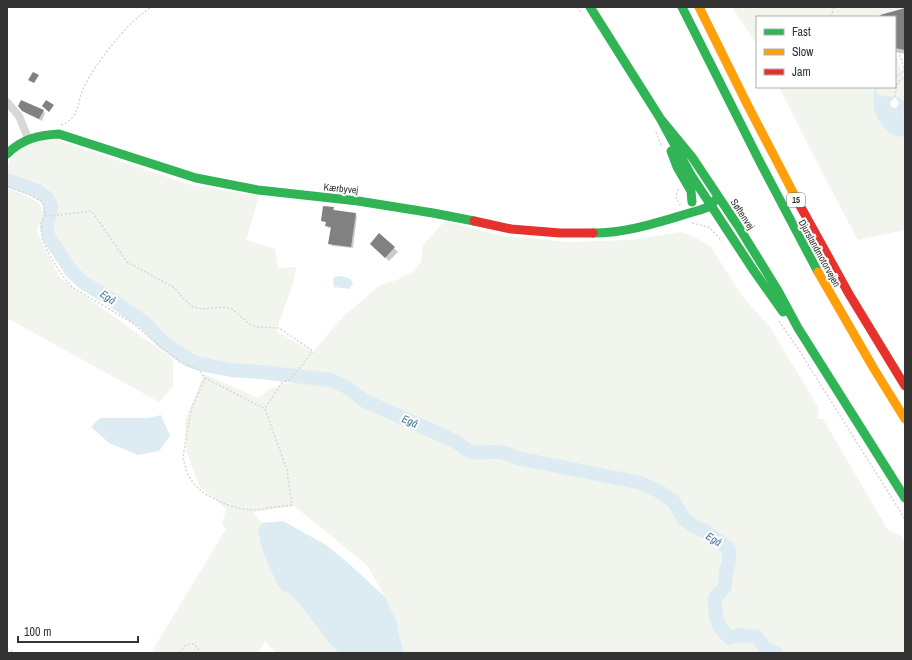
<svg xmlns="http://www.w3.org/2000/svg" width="912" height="660" font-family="'Archivo Narrow',sans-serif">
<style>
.green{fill:#f1f5ed}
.water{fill:#ddebf3}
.pier{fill:#fff}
.shadow{fill:#0003}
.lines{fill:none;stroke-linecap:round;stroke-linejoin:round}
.stream{stroke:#ddebf3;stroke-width:2.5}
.river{stroke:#ddebf3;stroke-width:14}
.building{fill:#818181}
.path{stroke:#d6d6d6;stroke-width:1.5;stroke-dasharray:2 2;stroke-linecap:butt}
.street{stroke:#d7d7d7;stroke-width:8}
.fast{stroke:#30b455;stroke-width:9}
.slow{stroke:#ff9f0a;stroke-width:9}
.jam{stroke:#e5322d;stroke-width:9}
.labels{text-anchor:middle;stroke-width:4;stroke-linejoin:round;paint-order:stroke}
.shield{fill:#fff;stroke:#707070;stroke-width:1}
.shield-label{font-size:9px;font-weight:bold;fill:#333}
.street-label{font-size:10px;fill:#333;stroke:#fff}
.water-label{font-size:11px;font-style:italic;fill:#3f7597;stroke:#fff}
</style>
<rect width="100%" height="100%" fill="#fff"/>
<path class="green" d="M732,7h173v1l-30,9h-118v28z
M895,53l10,27v150l-47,10 -31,-58 -48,-95h116z
M45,136l146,49 68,11 -13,44 29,9 3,19 18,-1 -3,17 -17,47 37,21 30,-35 37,-32 17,-5 16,-9 8,-9 2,-17 22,-24 54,14 69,7 61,-2 52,-8 17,7 13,8 31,49 27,30 50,82 -2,11h6l65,111 13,6 4,7v110h-501l-5,-19 -2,-12 -12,-25 -18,-32 -73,-59 -41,6 9,11 -4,7 4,19 21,42 8,4 10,11 29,38 9,9h-63l-11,-12 -7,12h-107l75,-124 -4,-5 4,-15 -27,-23 -13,-36 -1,-30 19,-46 54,24 12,-9 24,-8 2,-7 -99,-12 -31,-21 -17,-19 -70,-49 -23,-35 -2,-17v-17l-17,-18 -30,-10c0,-25 18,-31 38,-40z
M7,188c7,2 34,13 35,20 2,6 -4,18 -5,24l23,46 113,81v28l-14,15 -152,-84z"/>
<path class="water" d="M874,90h2l2,5 3,1 17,1 7,5v6l-2,6 2,7v14c-13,8 -28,-15 -31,-25 -1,-7 0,-13 0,-20z
M339,276c6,1 12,1 14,7l-4,6 -15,-2 -1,-7 1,-3z
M161,415l9,21 -11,15 -21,4 -29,-12 -18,-16 9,-9h48z
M283,521l43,24 21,17 38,35 12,25 2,12 5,19h-65l-9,-9 -29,-38 -10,-11 -8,-4 -6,-7 -15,-35 -4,-19 4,-7z"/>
<path class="pier" d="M895,97l4,6 -2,4 -3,1 -3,-2 -1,-3z"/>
<path class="shadow" d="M905,9v45l-10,-2v-35h-18z
M19,106l24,5 2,2 -3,8 -16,-8z
M333,208l2,2 20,4 2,2 -4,32 -21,-2 -2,-2 1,-16h-2l-3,-2 1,-3 -5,-2z
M380,234l18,18 -9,9 -18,-18z"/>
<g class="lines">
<path class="stream" d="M895,77l9,-6
M875,90l2,-3"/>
<path class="river" d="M7,180l31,11 9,7 4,8 -4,21 2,10 23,35 12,11 30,18 32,23 17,18 26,18 11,4 30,6 30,2 71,8 17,8 17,13 92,41c17,16 22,9 42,10 6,0 13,4 18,6l124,25 19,9 14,10 10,17 9,7 12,5 24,18v14l-3,8 -1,16 -10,11c0,18 1,28 15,40l8,-3 19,2 8,11 11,5"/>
</g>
<path class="building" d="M905,8v42l-10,-2v-31h-14l-1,-2z
M33,72l6,3 -5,8 -6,-3z
M21,100l23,10 -5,9 -17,-8 -4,-5z
M46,100l8,5 -5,7 -7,-6z
M323,206l11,1 -1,3 23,3 -5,34 -23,-3 3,-17 -6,-1 1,-4 -5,-1z
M379,233l16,14 -10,11 -15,-14z"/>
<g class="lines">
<path class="path" d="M577,7l4,5
M831,17l3,-10
M895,50h3l7,22
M895,97c1,-9 1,-16 10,-20
M61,125c20,-8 15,-22 23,-38 3,-6 7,-13 11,-19 16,-23 33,-45 56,-61
M656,132l6,15
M7,186l21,8 13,7 3,5 1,9 -4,8 1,15 8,18 12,19 10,12 59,35 49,40 19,8 6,8 60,31 22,61 5,35 -38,5 -13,-1 -16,-5 -20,-10 -11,-10 -7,-11 -4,-16 8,-47 14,-32
M678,189l-2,8 4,8
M45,215l7,1 38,-5 3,2 34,49 48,26 9,11 9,8 10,2 22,-2 7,2 19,16 7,2 21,1 34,23 -22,28 -9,4 -17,25
M692,223l17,4 13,14
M779,321l18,26 108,172
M7,649l8,4
M180,653c4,-7 6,-10 14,-9l7,9"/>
<path class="street" d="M7,102l12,14 9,22"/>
<path class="fast" d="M590,7l70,111 31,57 63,96 29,41
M682,7l79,157 57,108
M660,118l32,39 46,69 39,63 21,39 107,170
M671,151l6,16 14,24 1,11
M7,154c15,-15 31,-19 52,-20l137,44 62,12 100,11 75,12 41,8
M593,233c37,0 72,-13 107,-23l11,-4 7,-10"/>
<path class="slow" d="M699,7l48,97 51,98
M818,272l56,97 31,50"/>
<path class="jam" d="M798,202l51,92 56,92
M474,221l37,8 49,4h33"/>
</g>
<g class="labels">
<rect class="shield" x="787" y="193" width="18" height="14" rx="3"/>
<g class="shield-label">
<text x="796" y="203">15</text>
</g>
<g class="street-label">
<text transform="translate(341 188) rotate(6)" y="4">Kærbyvej</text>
<text transform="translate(743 214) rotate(57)" y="4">Søftenvej</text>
<text transform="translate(820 253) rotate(61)" y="4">Djurslandmotorvejen</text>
</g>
<g class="water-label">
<text transform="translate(108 297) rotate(35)" y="4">Egå</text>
<text transform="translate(410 421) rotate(24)" y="4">Egå</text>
<text transform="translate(714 539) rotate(33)" y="4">Egå</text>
</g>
</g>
<rect width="912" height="660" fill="none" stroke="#333333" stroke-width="16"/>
<rect x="756" y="16" width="140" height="72" fill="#ffffff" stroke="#adadad"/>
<rect x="764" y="29" width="20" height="6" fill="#30b455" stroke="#adadad"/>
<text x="792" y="36" font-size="12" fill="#333333">Fast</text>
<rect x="764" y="49" width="20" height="6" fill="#ff9f0a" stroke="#adadad"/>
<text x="792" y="56" font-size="12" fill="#333333">Slow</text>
<rect x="764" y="69" width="20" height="6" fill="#e5322d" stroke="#adadad"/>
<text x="792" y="76" font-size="12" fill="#333333">Jam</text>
<path d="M18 636v6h120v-6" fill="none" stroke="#333333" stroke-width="2"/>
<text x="24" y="636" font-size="12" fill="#333333" stroke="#ffffff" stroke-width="3" paint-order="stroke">100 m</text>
</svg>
